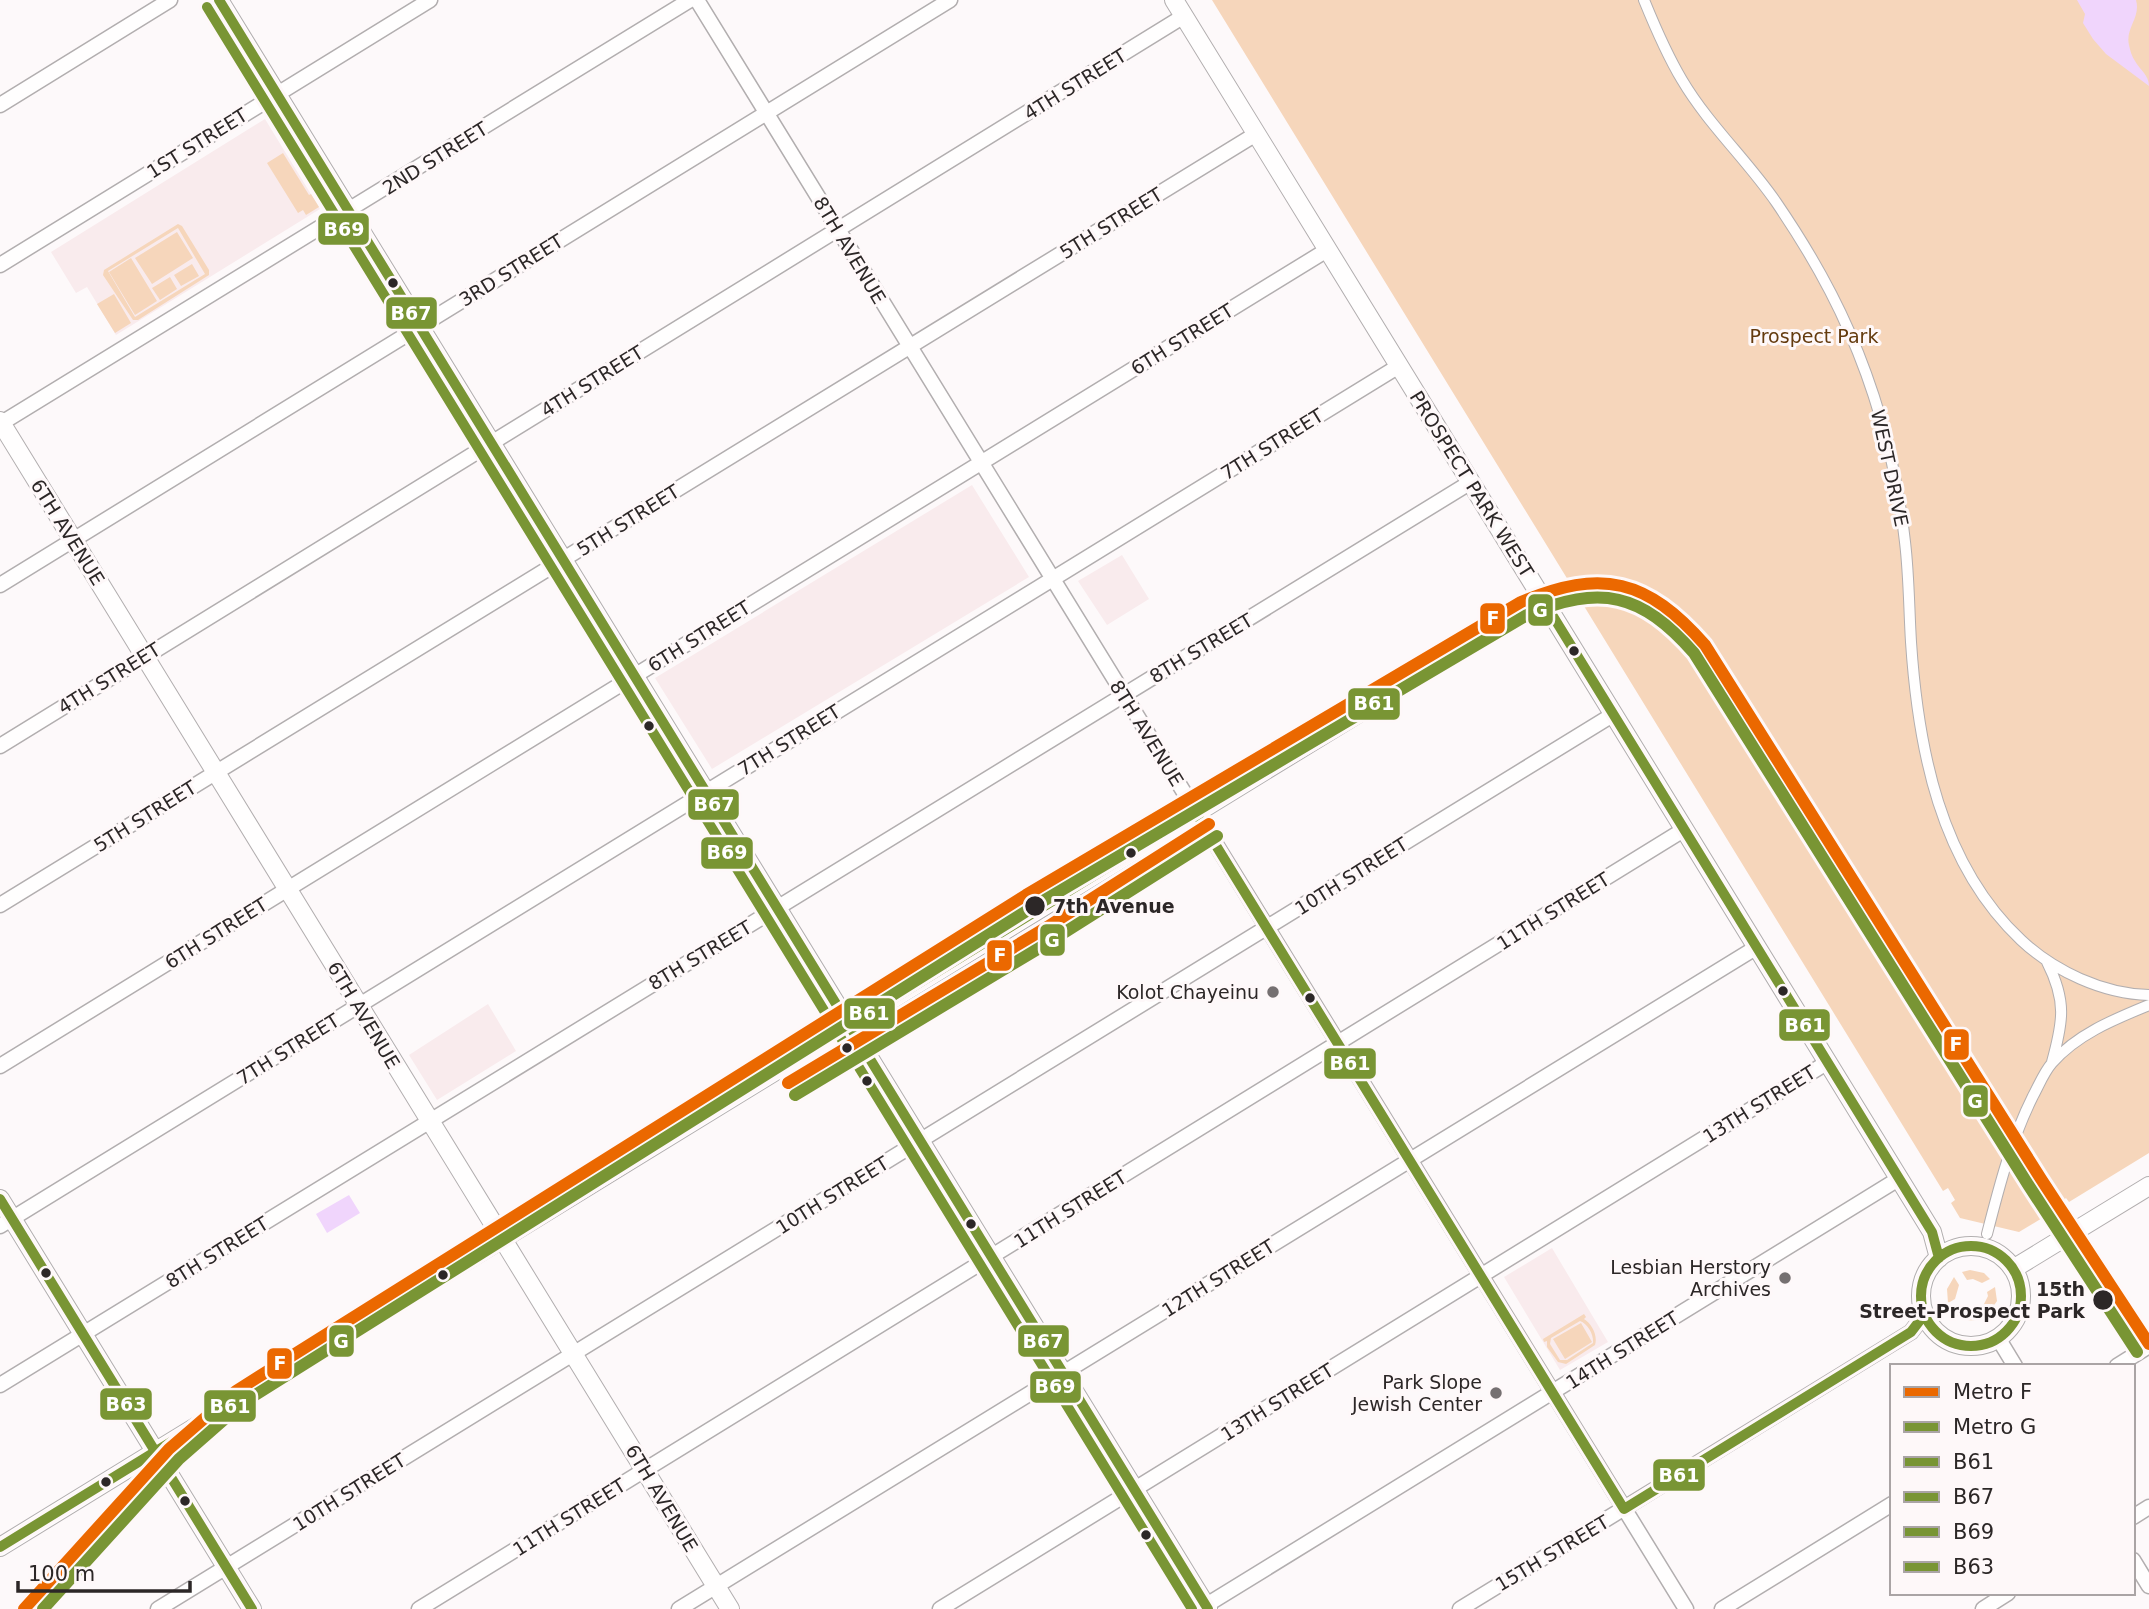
<svg xmlns="http://www.w3.org/2000/svg" width="2149" height="1609" font-family="'DejaVu Sans',sans-serif">
<style>
.built{fill:#f9ebed}
.green{fill:#f6d6bb;fill-rule:evenodd}
.water{fill:#f0d5fc}
.lines{fill:none;stroke-linecap:round;stroke-linejoin:round}
.pedestrian-casing{stroke:#b2aeaf;stroke-width:12}
.minor-casing{stroke:#b2aeaf;stroke-width:17}
.tertiary-casing{stroke:#b2aeaf;stroke-width:20}
.pedestrian{stroke:#fffefe;stroke-width:10}
.minor{stroke:#fffefe;stroke-width:14}
.tertiary{stroke:#fffefe;stroke-width:18}
.bus-1-casing{stroke:#fef8f9;stroke-width:16}
.bus-2-casing{stroke:#fef8f9;stroke-width:16}
.bus-3-casing{stroke:#fef8f9;stroke-width:16}
.bus-4-casing{stroke:#fef8f9;stroke-width:16}
.bus-1{stroke:#799534;stroke-width:10}
.bus-2{stroke:#799534;stroke-width:10}
.bus-3{stroke:#799534;stroke-width:10}
.bus-4{stroke:#799534;stroke-width:10}
.metro-1-casing{stroke:#fef8f9;stroke-width:18}
.metro-2-casing{stroke:#fef8f9;stroke-width:18}
.metro-1{stroke:#eb6800;stroke-width:12}
.metro-2{stroke:#799534;stroke-width:12}
.bus-dot{fill:#2c2727;stroke:#fef8f9;stroke-width:2.5}
.poi-dot{fill:#757071;stroke:#fef8f9;stroke-width:2.5}
.labels{text-anchor:middle;stroke-width:6;stroke-linejoin:round;paint-order:stroke}
.street-label{font-size:19px;fill:#2c2727;stroke:#fef8f9}
.park-label{font-size:19px;fill:#643b0e;stroke:#fef8f9}
.stop-label{font-size:19px;font-weight:bold;fill:#2c2727;stroke:#fef8f9;text-anchor:start}
.poi-label{font-size:19px;fill:#2c2727;stroke:#fef8f9;text-anchor:end}
.line-badge{stroke:#fef8f9;stroke-width:2.5}
.badge-label{font-size:19px;text-anchor:middle;font-weight:bold;fill:#fff}
</style>
<rect width="100%" height="100%" fill="#fdf9fa"/>
<path class="built" d="M265,119l55,90 -204,126 -29,-48 -11,6 -25,-41z
M972,485l57,92 -317,192 -57,-91z
M1122,555l27,44 -42,26 -29,-44z
M488,1004l28,47 -79,49 -28,-45z
M1552,1248l56,94 -48,28 -56,-93z"/>
<path class="green" d="M1212,0h937v1153l-80,49 -3,-4 -6,5 2,3 -43,26 -59,-14 -9,-15 4,-3 -7,-12 -5,3z
M283,153l26,42 2,-1 8,13 -13,8 -3,-5 -5,3 -31,-50z
M178,224l4,2 27,44v5l-71,45h-5l-30,-45 1,-5zM178,228l27,46 -70,43 -27,-46z
M177,232l16,26 -41,26 -17,-26z
M131,258l26,43 -22,14 -26,-43z
M192,264l7,12 -18,10 -7,-11z
M170,277l7,12 -17,11 -8,-12z
M114,294l17,29 -16,10 -18,-29z
M1970,1270l14,3 6,6 -8,4 -9,-4 -6,1 -5,-8z
M1954,1277l5,8 -4,14 -7,4 -1,-14z
M1995,1287l2,14 -9,13 -5,-8 5,-10 -1,-4z
M1960,1307l5,3 11,1 5,8c-12,3 -19,1 -29,-7z
M1584,1314l2,3 -2,2c8,5 14,17 11,26l-29,19 -8,-2 -11,-15v-6l-3,1 -1,-3zM1580,1321c8,3 14,14 13,22l-26,17h-7l-10,-16 1,-6z
M1581,1323l11,19 -27,17 -12,-20z"/>
<path class="water" d="M2077,0h59c5,18 -11,28 -7,45 1,5 3,12 6,16 5,9 14,14 14,25l-43,-32 -13,-15 -10,-16 2,-9z
M349,1195l11,18 -33,20 -11,-19z"/>
<g class="lines">
<g class="pedestrian-casing">
<path id="pedestrian" d="M1644,0c11,27 23,55 38,80 26,44 65,80 94,122 28,41 53,83 73,129 29,66 48,139 56,211 4,33 4,67 6,100 7,106 29,222 110,298 33,31 82,54 128,55
M2047,962c20,39 16,60 5,100
M1987,1234c12,-47 24,-94 46,-138 6,-11 11,-24 19,-33 25,-29 63,-44 97,-58"/>
</g>
<g class="minor-casing">
<path id="minor" d="M697,0l989,1609
M0,105l170,-105
M0,265l430,-265
M0,424l690,-424
M0,585l950,-585
M0,746l1184,-730
M0,905l1256,-771
M0,1066l1327,-816
M0,1226l1399,-860
M1998,1338l17,28
M2117,1366l32,-20
M0,1385l1471,-903
M2133,1517l16,-10
M2133,1560l16,26
M158,1609l1456,-895
M419,1609l1266,-780
M679,1609l1078,-662
M940,1609l888,-547
M1200,1609l700,-431
M1460,1609l451,-277 13,-17
M1722,1609l170,-105
M1983,1609l25,-16"/>
</g>
<g class="tertiary-casing">
<path id="tertiary" d="M219,0l989,1609
M1174,0l758,1232 7,26
M0,421l730,1188
M0,1199l252,410
M1921 1296a50 50 0 1 1 100 0a50 50 0 1 1-100 0Z
M2013,1269l136,-83
M0,1547l1543,-947"/>
</g>
<use href="#pedestrian" class="pedestrian"/>
<use href="#minor" class="minor"/>
<use href="#tertiary" class="tertiary"/>
<g class="bus-1-casing">
<path id="bus-1" d="M1196,813l428,696 287,-177 13,-17
M1921 1296a50 50 0 1 1 100 0a50 50 0 1 1-100 0Z
M0,1547l1543,-947 389,632 7,26"/>
</g>
<g class="bus-2-casing">
<path id="bus-2" d="M219,0l989,1609"/>
</g>
<g class="bus-3-casing">
<path id="bus-3" d="M207,7l985,1602"/>
</g>
<g class="bus-4-casing">
<path id="bus-4" d="M0,1199l252,410"/>
</g>
<use href="#bus-1" class="bus-1"/>
<use href="#bus-2" class="bus-2"/>
<use href="#bus-3" class="bus-3"/>
<use href="#bus-4" class="bus-4"/>
<g class="metro-1-casing">
<path id="metro-1" d="M788,1083l256,-154 165,-105
M24,1609l145,-160 67,-58 790,-496 495,-293c81,-34 126,-23 184,43l336,534 108,165"/>
</g>
<g class="metro-2-casing">
<path id="metro-2" d="M795,1095l256,-154 166,-105
M43,1609l136,-150 65,-57 789,-495 494,-292c74,-31 114,-22 167,38l335,533 108,166"/>
</g>
<use href="#metro-1" class="metro-1"/>
<use href="#metro-2" class="metro-2"/>
</g>
<g class="bus-dot">
<circle cx="393" cy="283" r="6"/>
<circle cx="1574" cy="651" r="6"/>
<circle cx="649" cy="726" r="6"/>
<circle cx="1131" cy="853" r="6"/>
<circle cx="1035" cy="906" r="11"/>
<circle cx="1783" cy="991" r="6"/>
<circle cx="1310" cy="998" r="6"/>
<circle cx="847" cy="1048" r="6"/>
<circle cx="867" cy="1081" r="6"/>
<circle cx="971" cy="1224" r="6"/>
<circle cx="46" cy="1273" r="6"/>
<circle cx="443" cy="1275" r="6"/>
<circle cx="2103" cy="1300" r="11"/>
<circle cx="106" cy="1482" r="6"/>
<circle cx="185" cy="1501" r="6"/>
<circle cx="1146" cy="1535" r="6"/>
</g>
<g class="poi-dot">
<circle cx="1273" cy="992" r="7"/>
<circle cx="1785" cy="1278" r="7"/>
<circle cx="1496" cy="1393" r="7"/>
</g>
<g class="labels">
<g class="street-label">
<text transform="translate(1075 84) rotate(-32)" y="7">4TH STREET</text>
<text transform="translate(197 143) rotate(-32)" y="7">1ST STREET</text>
<text transform="translate(435 158) rotate(-32)" y="7">2ND STREET</text>
<text transform="translate(1111 223) rotate(-32)" y="7">5TH STREET</text>
<text transform="translate(850 250) rotate(59)" y="7">8TH AVENUE</text>
<text transform="translate(511 270) rotate(-32)" y="7">3RD STREET</text>
<text transform="translate(1182 339) rotate(-32)" y="7">6TH STREET</text>
<text transform="translate(592 381) rotate(-32)" y="7">4TH STREET</text>
<text transform="translate(1272 444) rotate(-32)" y="7">7TH STREET</text>
<text transform="translate(1890 468) rotate(78)" y="7">WEST DRIVE</text>
<text transform="translate(1472 484) rotate(58)" y="7">PROSPECT PARK WEST</text>
<text transform="translate(628 520) rotate(-32)" y="7">5TH STREET</text>
<text transform="translate(68 532) rotate(58)" y="7">6TH AVENUE</text>
<text transform="translate(699 636) rotate(-32)" y="7">6TH STREET</text>
<text transform="translate(1201 648) rotate(-31)" y="7">8TH STREET</text>
<text transform="translate(109 678) rotate(-32)" y="7">4TH STREET</text>
<text transform="translate(1147 733) rotate(58)" y="7">8TH AVENUE</text>
<text transform="translate(789 740) rotate(-32)" y="7">7TH STREET</text>
<text transform="translate(145 816) rotate(-32)" y="7">5TH STREET</text>
<text transform="translate(1351 876) rotate(-32)" y="7">10TH STREET</text>
<text transform="translate(1553 911) rotate(-32)" y="7">11TH STREET</text>
<text transform="translate(216 933) rotate(-32)" y="7">6TH STREET</text>
<text transform="translate(700 955) rotate(-31)" y="7">8TH STREET</text>
<text transform="translate(364 1015) rotate(59)" y="7">6TH AVENUE</text>
<text transform="translate(288 1049) rotate(-32)" y="7">7TH STREET</text>
<text transform="translate(1759 1104) rotate(-32)" y="7">13TH STREET</text>
<text transform="translate(832 1195) rotate(-32)" y="7">10TH STREET</text>
<text transform="translate(1070 1209) rotate(-32)" y="7">11TH STREET</text>
<text transform="translate(217 1252) rotate(-32)" y="7">8TH STREET</text>
<text transform="translate(1218 1278) rotate(-32)" y="7">12TH STREET</text>
<text transform="translate(1622 1350) rotate(-32)" y="7">14TH STREET</text>
<text transform="translate(1277 1402) rotate(-32)" y="7">13TH STREET</text>
<text transform="translate(349 1492) rotate(-32)" y="7">10TH STREET</text>
<text transform="translate(662 1498) rotate(59)" y="7">6TH AVENUE</text>
<text transform="translate(569 1517) rotate(-32)" y="7">11TH STREET</text>
<text transform="translate(1552 1553) rotate(-31)" y="7">15TH STREET</text>
</g>
<g class="park-label">
<text x="1814" y="343">Prospect Park</text>
</g>
<g class="stop-label">
<text x="1053" y="913">7th Avenue</text>
<text x="2085" y="1296" text-anchor="end">15th<tspan x="2085" dy="22">Street–Prospect Park</tspan></text>
</g>
<g class="poi-label">
<text x="1259" y="999">Kolot Chayeinu</text>
<text x="1771" y="1274">Lesbian Herstory<tspan x="1771" dy="22">Archives</tspan></text>
<text x="1482" y="1389">Park Slope<tspan x="1482" dy="22">Jewish Center</tspan></text>
</g>
</g>
<g class="line-badge">
<rect x="317" y="212" width="53" height="34" rx="7" fill="#799534"/>
<rect x="385" y="296" width="53" height="34" rx="7" fill="#799534"/>
<rect x="1527" y="593" width="27" height="34" rx="7" fill="#799534"/>
<rect x="1479" y="602" width="27" height="33" rx="7" fill="#eb6800"/>
<rect x="1347" y="687" width="54" height="34" rx="7" fill="#799534"/>
<rect x="687" y="788" width="53" height="33" rx="7" fill="#799534"/>
<rect x="700" y="836" width="54" height="34" rx="7" fill="#799534"/>
<rect x="1039" y="923" width="27" height="34" rx="7" fill="#799534"/>
<rect x="986" y="939" width="27" height="33" rx="7" fill="#eb6800"/>
<rect x="843" y="997" width="53" height="33" rx="7" fill="#799534"/>
<rect x="1778" y="1008" width="53" height="34" rx="7" fill="#799534"/>
<rect x="1943" y="1028" width="27" height="33" rx="7" fill="#eb6800"/>
<rect x="1323" y="1047" width="54" height="33" rx="7" fill="#799534"/>
<rect x="1962" y="1084" width="27" height="34" rx="7" fill="#799534"/>
<rect x="1017" y="1324" width="53" height="34" rx="7" fill="#799534"/>
<rect x="328" y="1324" width="27" height="34" rx="7" fill="#799534"/>
<rect x="266" y="1347" width="27" height="33" rx="7" fill="#eb6800"/>
<rect x="1029" y="1370" width="53" height="34" rx="7" fill="#799534"/>
<rect x="99" y="1387" width="54" height="34" rx="7" fill="#799534"/>
<rect x="203" y="1389" width="54" height="34" rx="7" fill="#799534"/>
<rect x="1652" y="1458" width="54" height="34" rx="7" fill="#799534"/>
</g>
<g class="badge-label">
<text x="344" y="236">B69</text>
<text x="411" y="320">B67</text>
<text x="1540" y="617">G</text>
<text x="1493" y="625">F</text>
<text x="1374" y="710">B61</text>
<text x="714" y="811">B67</text>
<text x="727" y="859">B69</text>
<text x="1052" y="947">G</text>
<text x="1000" y="962">F</text>
<text x="869" y="1020">B61</text>
<text x="1805" y="1032">B61</text>
<text x="1956" y="1051">F</text>
<text x="1350" y="1070">B61</text>
<text x="1975" y="1108">G</text>
<text x="1043" y="1348">B67</text>
<text x="341" y="1348">G</text>
<text x="280" y="1370">F</text>
<text x="1055" y="1393">B69</text>
<text x="126" y="1411">B63</text>
<text x="230" y="1413">B61</text>
<text x="1679" y="1482">B61</text>
</g>
<rect x="1890" y="1364" width="245" height="231" fill="#fef8f9" stroke="#aaa4a5" stroke-width="2"/>
<rect x="1904" y="1387" width="35" height="10" fill="#eb6800" stroke="#aaa4a5" stroke-width="2"/>
<text x="1953" y="1399" font-size="21" fill="#2c2727">Metro F</text>
<rect x="1904" y="1422" width="35" height="10" fill="#799534" stroke="#aaa4a5" stroke-width="2"/>
<text x="1953" y="1434" font-size="21" fill="#2c2727">Metro G</text>
<rect x="1904" y="1457" width="35" height="10" fill="#799534" stroke="#aaa4a5" stroke-width="2"/>
<text x="1953" y="1469" font-size="21" fill="#2c2727">B61</text>
<rect x="1904" y="1492" width="35" height="10" fill="#799534" stroke="#aaa4a5" stroke-width="2"/>
<text x="1953" y="1504" font-size="21" fill="#2c2727">B67</text>
<rect x="1904" y="1527" width="35" height="10" fill="#799534" stroke="#aaa4a5" stroke-width="2"/>
<text x="1953" y="1539" font-size="21" fill="#2c2727">B69</text>
<rect x="1904" y="1562" width="35" height="10" fill="#799534" stroke="#aaa4a5" stroke-width="2"/>
<text x="1953" y="1574" font-size="21" fill="#2c2727">B63</text>
<path d="M18 1581v10h172v-10" fill="none" stroke="#2c2727" stroke-width="3.5"/>
<text x="28" y="1581" font-size="21" fill="#2c2727" stroke="#fef8f9" stroke-width="5" paint-order="stroke">100 m</text>
</svg>
